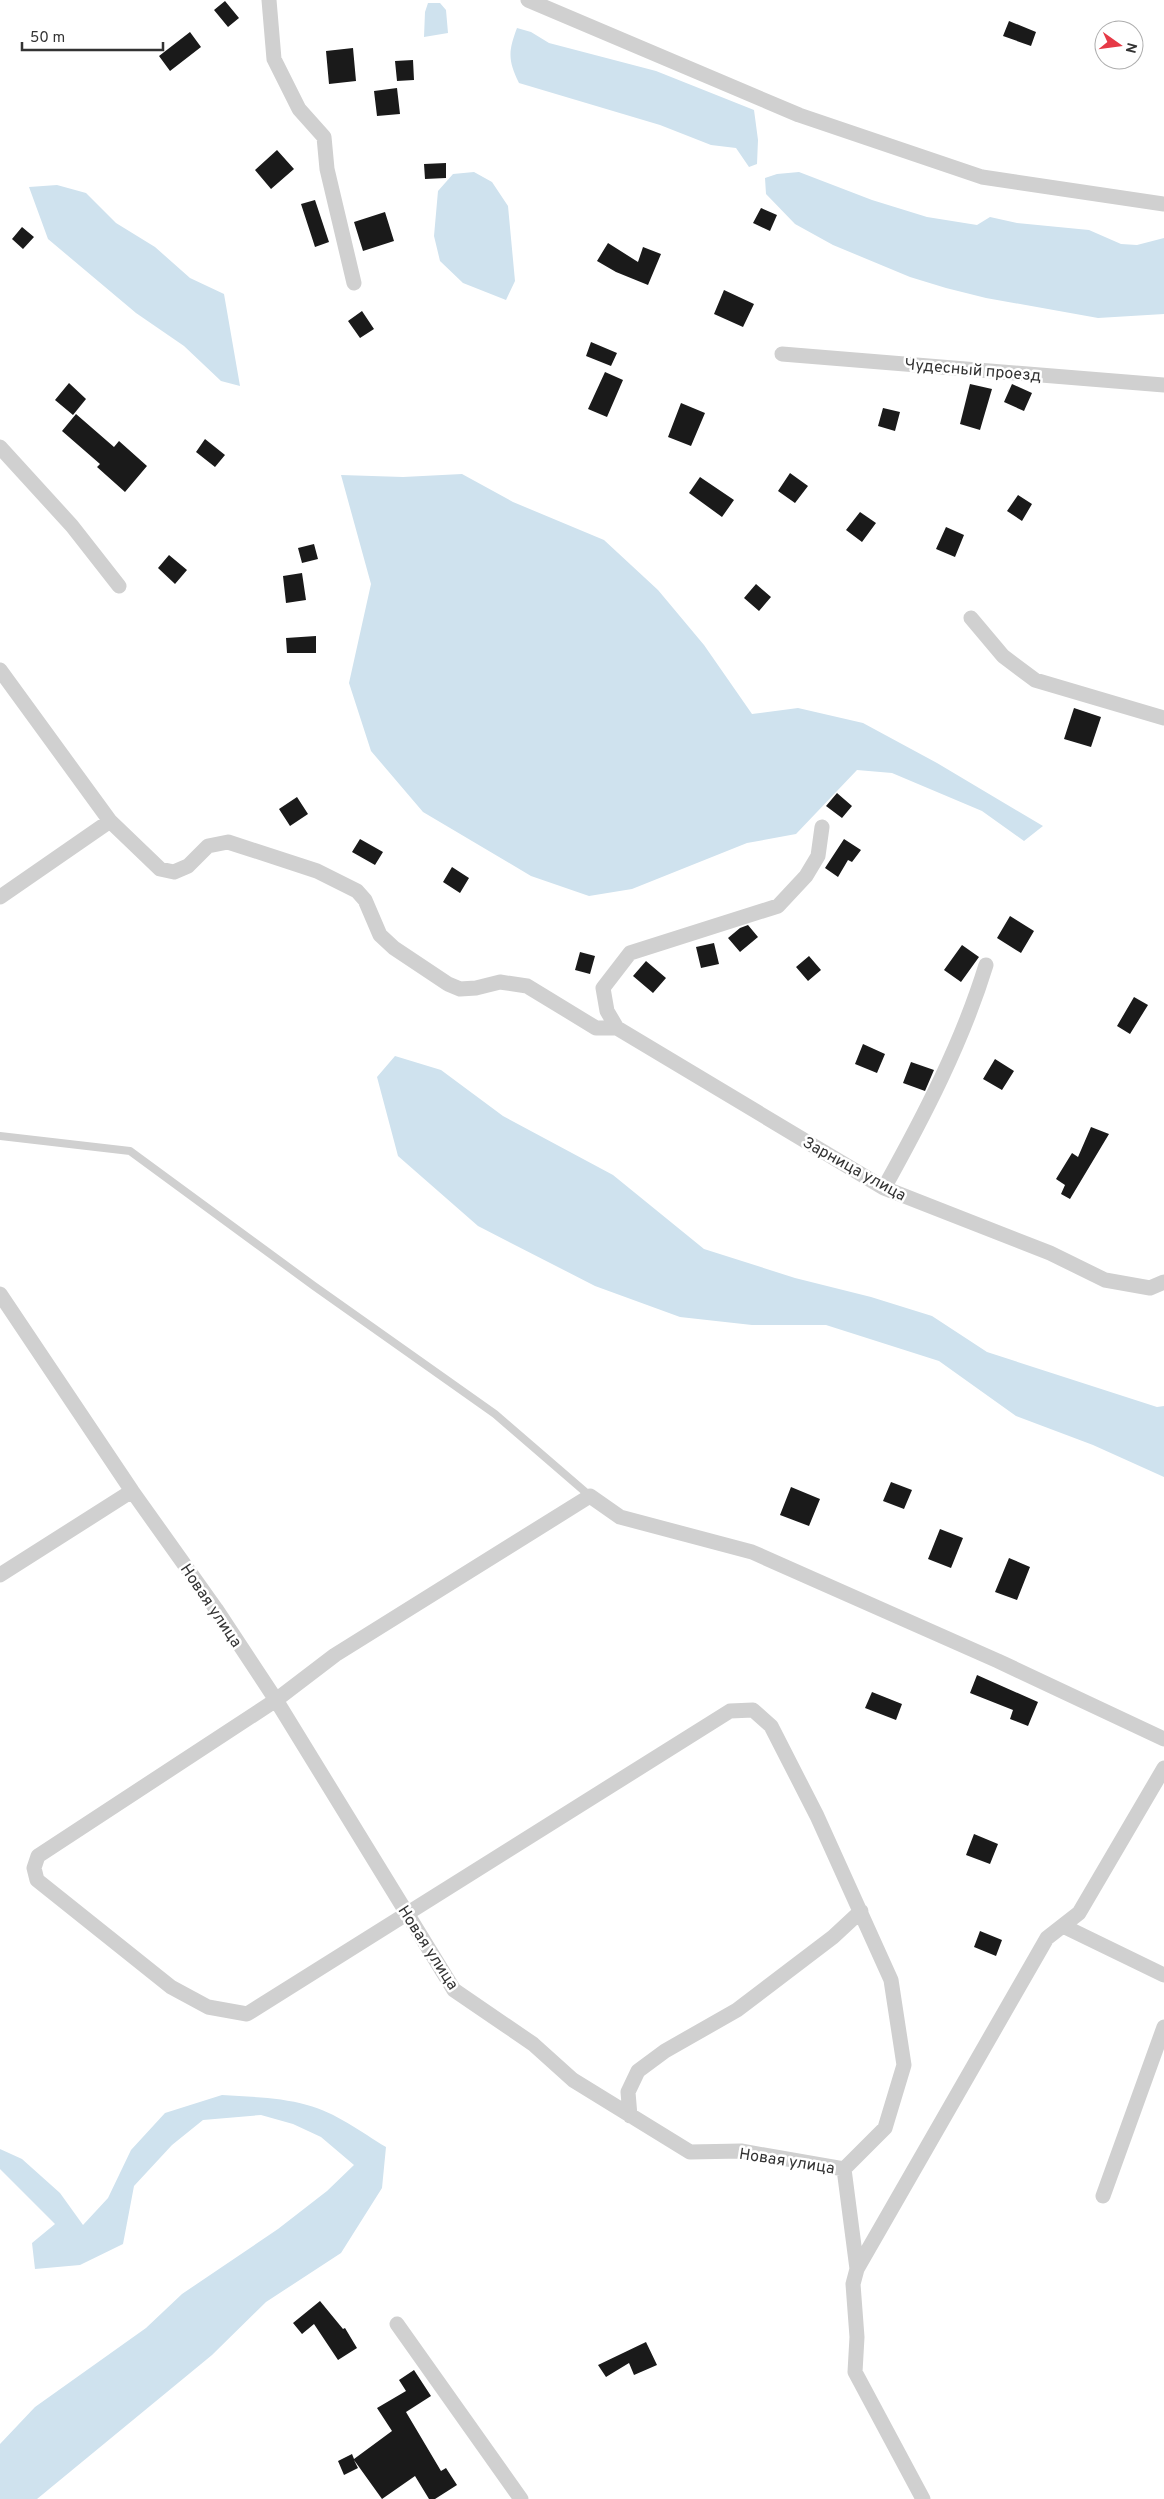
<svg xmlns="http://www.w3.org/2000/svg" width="1164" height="2499" font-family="Overpass,sans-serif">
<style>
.water{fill:#cfe2ee}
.building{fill:#1a1a1a}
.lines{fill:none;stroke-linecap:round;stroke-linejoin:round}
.service{stroke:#d0d0d0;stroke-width:8}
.minor{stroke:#d0d0d0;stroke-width:15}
.labels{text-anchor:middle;stroke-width:5;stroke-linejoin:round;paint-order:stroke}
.street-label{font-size:16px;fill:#333;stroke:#fff}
</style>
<rect width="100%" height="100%" fill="#fff"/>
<path class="water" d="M428,3h12l6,7 2,23 -24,4 1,-25z
M517,28l14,4 18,11 107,28 98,39 4,30 -1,24 -8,3 -13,-19 -25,-3 -51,-20 -141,-42c-11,-23 -11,-31 -2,-55z
M474,172l18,10 16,24 7,75 -9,19 -43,-17 -23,-22 -6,-25 4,-45 15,-17z
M799,172l73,28 55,17 50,8 13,-8 27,6 72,7 32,14 16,1 27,-7v76l-66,4 -112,-20 -40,-10 -36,-11 -77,-32 -38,-21 -29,-30 -1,-16 12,-4z
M57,185l29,8 30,30 39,24 35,31 34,16 16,92 -19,-5 -37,-35 -48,-33 -88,-74 -19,-52z
M462,474l51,28 91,38 54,50 46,55 48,69 46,-6 65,15 74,40 106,63 -19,15 -42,-30 -90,-38 -35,-3 -61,64 -49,9 -115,46 -43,7 -58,-20 -108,-64 -52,-61 -22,-68 22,-99 -30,-109 62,2z
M395,1056l46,14 62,46 110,59 91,74 91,29 76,19 61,19 55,36 170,55 7,-1v71l-71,-32 -77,-29 -77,-55 -113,-36h-74l-72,-8 -85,-31 -117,-60 -80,-70 -21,-79z
M222,2095c29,2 58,2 85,10 28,7 54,27 79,42l-4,41 -41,65 -75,49 -54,53 -175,144h-37v-55l35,-37 111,-79 36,-34 96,-65 49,-38 27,-26 -33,-28 -28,-13 -32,-9 -58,5 -31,25 -38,41 -11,58 -43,21 -45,4 -3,-26 23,-19 -55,-55v-20l22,10 38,34 23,32 25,-27 23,-48 34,-37z"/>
<path class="building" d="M225,1l14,17 -11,9 -14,-17z
M1009,21l27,11 -5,14 -28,-10z
M190,32l11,15 -31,24 -11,-15z
M353,48l3,33 -27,3 -3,-33z
M413,60l1,20 -17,1 -2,-20z
M397,88l3,26 -23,2 -3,-25z
M277,150l17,19 -23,20 -16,-19z
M446,163v15l-21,1 -1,-15z
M315,200l14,42 -14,5 -14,-43z
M761,208l16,7 -7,16 -17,-8z
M385,212l9,29 -31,10 -9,-29z
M22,227l12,10 -11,12 -11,-10z
M608,243l30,19 5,-15 18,7 -13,31 -32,-13 -19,-11z
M724,290l30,14 -11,23 -29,-13z
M362,311l12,18 -14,9 -12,-17z
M591,342l26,11 -6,13 -25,-10z
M605,372l18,8 -16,37 -19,-8z
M69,383l17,16 -13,16 -18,-15z
M970,384l22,5 -12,41 -20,-6z
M1012,384l20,9 -8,18 -20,-9z
M681,403l24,10 -14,33 -23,-9z
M883,408l17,4 -5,19 -17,-5z
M76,414l38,33 5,-6 28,25 -22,26 -28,-25 3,-3 -38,-33z
M205,439l20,16 -10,12 -19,-15z
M790,473l18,13 -13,17 -17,-12z
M700,477l34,23 -12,17 -33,-24z
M1018,495l14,9 -10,17 -15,-10z
M860,512l16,11 -14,19 -16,-12z
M946,527l18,8 -9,22 -19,-8z
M314,544l4,15 -16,4 -4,-15z
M169,555l18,15 -12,14 -17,-16z
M302,573l4,27 -20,3 -3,-27z
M756,584l15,13 -12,14 -15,-13z
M316,636v17h-29l-1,-15z
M1074,708l27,9 -10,30 -27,-8z
M837,793l15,13 -10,12 -16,-12z
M297,797l11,17 -18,12 -11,-17z
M360,839l23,13 -8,13 -23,-13z
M844,839l17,11 -9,12 -4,-2 -10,17 -13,-9z
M452,867l17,11 -9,15 -17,-11z
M1010,916l24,15 -13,22 -24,-15z
M748,925l10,12 -18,15 -12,-14 12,-10z
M714,943l5,21 -18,4 -5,-21z
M962,945l17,12 -18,25 -17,-12z
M580,952l15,4 -5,18 -15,-4z
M809,956l12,14 -13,11 -12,-14z
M646,961l20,17 -13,15 -20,-17z
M1134,997l14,8 -18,29 -13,-8z
M863,1044l22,10 -8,19 -22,-9z
M995,1059l19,12 -12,19 -19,-11z
M911,1062l23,8 -9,21 -22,-8z
M1091,1127l18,7 -39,65 -9,-5 4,-9 -9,-6 16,-26 6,4z
M891,1482l21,8 -8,19 -21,-8z
M791,1487l29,12 -11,27 -29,-11z
M940,1529l23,9 -12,30 -23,-9z
M1009,1558l21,9 -13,33 -22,-8z
M977,1675l61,27 -10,24 -18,-7 3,-9 -43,-17z
M872,1692l30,12 -6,16 -31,-12z
M974,1834l24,10 -8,20 -24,-9z
M980,1931l22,9 -6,16 -22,-9z
M320,2301l23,28 2,-1 12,20 -19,12 -24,-36 -12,10 -9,-11z
M646,2342l11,23 -23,10 -5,-12 -23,14 -8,-12z
M414,2370l17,26 -25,16 35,59 5,-3 11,17 -22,14h-6l-14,-23 -33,23 -28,-39 4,8 -14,7 -6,-14 14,-7 2,5 38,-28 -15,-23 29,-17 -7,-11z"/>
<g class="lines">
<path class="service" d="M0,1136l130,15 184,135 181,128 95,82"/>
<path class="minor" d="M269,0l5,59 25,50 25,28 3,32 27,114
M528,0l271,115 183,62 182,27
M782,354l382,31
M0,447l72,79 47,60
M971,618l32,38 32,24 129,38
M0,670l110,151 50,48 14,3 14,-6 20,-20 20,-4 89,29 40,20 8,9 15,35 14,13 54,36 12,5 16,-1 24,-6 27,4 69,42h21l267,160 166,65 55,27 45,8 14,-6
M0,897l110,-76
M617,1028l-10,-17 -4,-23 27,-35 148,-47 28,-30 12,-20 4,-29
M884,1188c40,-72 78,-145 102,-223
M0,1294l132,197 84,118 60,91 178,290 79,54 40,36 117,72 51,-1 103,18 13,100 -4,15 4,53 -2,35 68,127
M0,1575l132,-84
M1063,1926l101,49
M630,2116l-2,-24 10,-21 27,-20 72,-41 96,-73 28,-26
M844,2169l41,-41 19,-63 -13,-85 -74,-164 -46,-90 -18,-16 -23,1 -483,303 -39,-7 -37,-20 -134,-107 -3,-12 4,-12 238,-156 59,-45 255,-159 30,21 132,35 246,109 166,78
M1103,2196l61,-169
M857,2269l190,-331 32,-25 85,-145
M397,2324l124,175"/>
</g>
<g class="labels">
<g class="street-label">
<text transform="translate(973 369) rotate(5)" y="6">Чудесный проезд</text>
<text transform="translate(855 1168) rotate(29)" y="6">Зарница улица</text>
<text transform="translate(212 1605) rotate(56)" y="6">Новая улица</text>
<text transform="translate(429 1947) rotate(57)" y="6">Новая улица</text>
<text transform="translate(787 2160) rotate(9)" y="6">Новая улица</text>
</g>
</g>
<g transform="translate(1119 45) rotate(104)"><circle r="24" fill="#ffffff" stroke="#adadad"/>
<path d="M0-4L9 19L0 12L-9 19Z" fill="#e63946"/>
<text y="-8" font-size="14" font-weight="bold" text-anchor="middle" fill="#333333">N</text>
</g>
<path d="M22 42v8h141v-8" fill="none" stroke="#333333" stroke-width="2.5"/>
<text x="30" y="42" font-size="15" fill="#333333" stroke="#ffffff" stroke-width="4" paint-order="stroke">50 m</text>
</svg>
